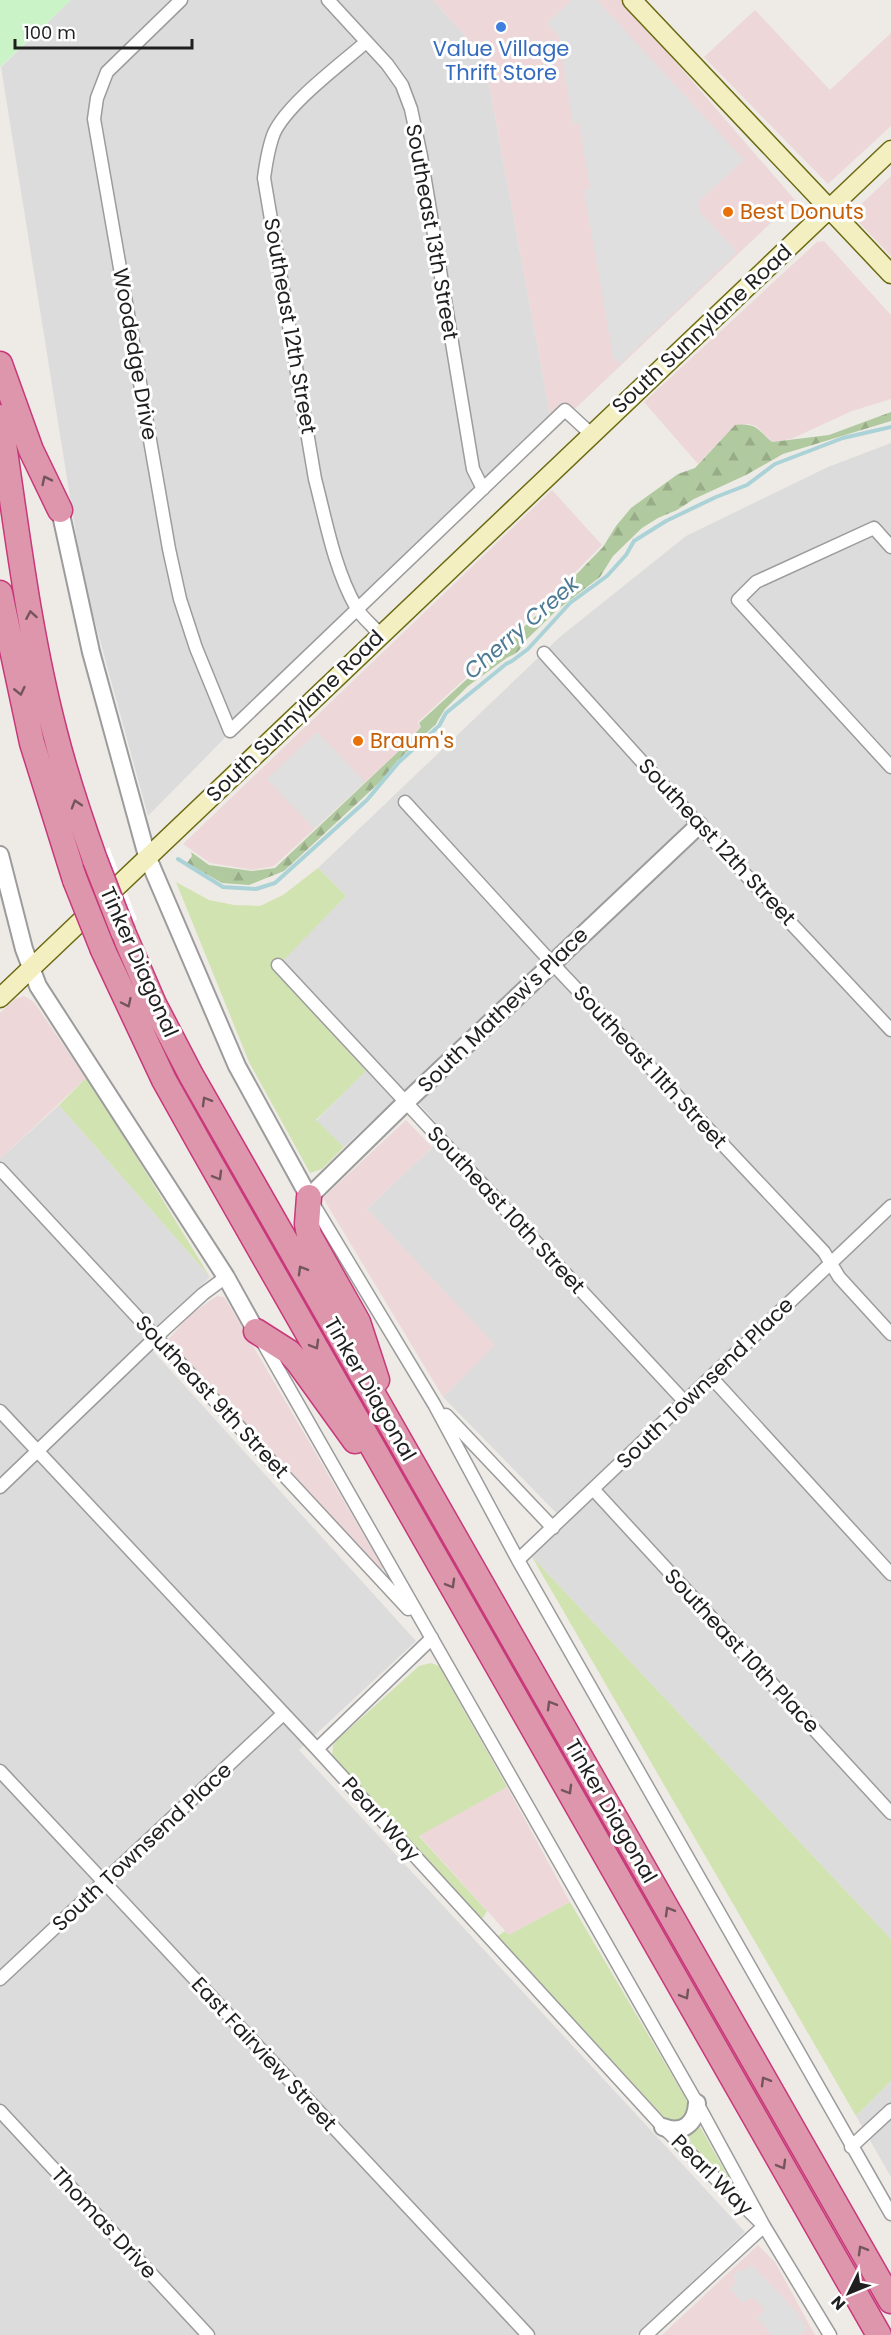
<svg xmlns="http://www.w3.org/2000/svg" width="891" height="2335" font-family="Poppins,sans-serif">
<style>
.residential{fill:#dddcdc}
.commercial{fill:#edd7d9}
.grass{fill:#d0e3b1}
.forest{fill:url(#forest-firs)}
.park{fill:#caf4c8}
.parking{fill:#dfdfdf}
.pier{fill:#fff}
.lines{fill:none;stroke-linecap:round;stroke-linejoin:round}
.stream{stroke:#abd3d7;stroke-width:4}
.minor-casing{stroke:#9c9c9c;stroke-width:15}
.tertiary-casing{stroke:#9c9c9c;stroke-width:20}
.secondary-casing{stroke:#6b6a11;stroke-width:21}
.motorway-casing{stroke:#c8387a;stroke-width:27}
.minor{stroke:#fff;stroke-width:12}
.tertiary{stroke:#fff;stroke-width:16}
.secondary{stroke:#f3efc0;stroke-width:18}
.motorway{stroke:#dd96ac;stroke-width:24}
.motorway-bridge-casing{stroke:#c8387a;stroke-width:27;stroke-linecap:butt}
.motorway-bridge{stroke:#dd96ac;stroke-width:24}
.oneway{stroke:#74555e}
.shop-dot{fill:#3f7fe0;stroke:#fff;stroke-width:2}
.food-dot{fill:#e8710a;stroke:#fff;stroke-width:2}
.labels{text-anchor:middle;stroke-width:6;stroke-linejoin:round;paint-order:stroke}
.shop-label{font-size:21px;fill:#366cbe;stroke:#fff}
.food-label{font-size:21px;fill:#c56008;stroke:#fff;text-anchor:start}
.street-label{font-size:21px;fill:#1f1f1f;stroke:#fff}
.water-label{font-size:22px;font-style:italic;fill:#4e7a95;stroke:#fff}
</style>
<defs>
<pattern id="forest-firs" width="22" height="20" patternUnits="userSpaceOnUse" patternTransform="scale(1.5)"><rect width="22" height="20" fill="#b1c99f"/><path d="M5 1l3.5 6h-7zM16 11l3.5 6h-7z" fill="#98ac88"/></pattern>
</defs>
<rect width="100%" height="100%" fill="#eeebe6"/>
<path class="residential" d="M71,0h362l51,57 66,357 -138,134 -264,268 -65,-238 -82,-511z
M891,443v1496l-359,-382 35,-33 -124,-127 51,-52 -127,-136 79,-75 -40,-45 -62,58 -28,-26 49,-50 -92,-101 73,-74 -28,-28 243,-232 125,-100 142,-69z
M59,1105l151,172 -66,64 272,300 -117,109 446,482 -109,103h-636v-1176z
M891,2081v96l-35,-61z"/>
<path class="commercial" d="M433,0h189l173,200 -236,224 -9,-10 -66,-357z
M755,10l75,80 61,-57v93l-63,58 -124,-127z
M891,176v80l-40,-42z
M824,241l67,74v84l-39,12 -61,28 -19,3 -16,-16 -7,-2 -14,1 -37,39 -54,-62 173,-160z
M552,490l50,55 -69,70 -116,108 4,4 -22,24 -125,115 -21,4 -43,-7 -27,-19z
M24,996l10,6 52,76 -86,81v-146l15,-14z
M406,1120l26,27 -65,62 128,136 -52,52 -120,-199z
M217,1296l7,1 5,8 154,263 -3,3 -213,-230 24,-27z
M507,1787l63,115 -61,33 -90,-100z
M758,2245l17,17 40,73h-153z"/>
<path class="grass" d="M318,868l28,28 -72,74 92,101 -50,49 28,27 -22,22 -12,4 -61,-111 -73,-180 33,18 25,5 26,1 23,-11z
M86,1078l4,3 120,196 -151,-172z
M532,1557l359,382v142l-35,35z
M431,1663l8,3 68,121 -88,49 68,75 -4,7 -4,-2 -147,-157 1,-14 5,-6 81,-73z
M570,1902l116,197 4,12 -11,12 -10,-2 -5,-4 -166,-181 7,-5 4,4z
M699,2125l40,71 -54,-60z"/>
<path class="forest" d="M891,412v9l-108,33 -37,21 -52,24 -17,11 -19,8 -16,10 -29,28 -13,21 -43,33 -34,33c-3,8 -7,11 -15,14l-40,29 -23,23 -10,16 -38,36 -17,21 -96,89 -35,14 -27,-2 -35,-20 5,-7 -1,-4 18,13 43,6 23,-3 125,-118 21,-23 -2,-4 118,-108 66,-68 13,-21 15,-18 47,-34 17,-6 40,-43c22,-2 22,4 37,17l57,-7z"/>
<path class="park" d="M0,0h71l-71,67z"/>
<path class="parking" d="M572,0h25l147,160 -46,42 2,10 37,40 -117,112 -7,-7 -29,-167 6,-2 -11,-65 -6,1 -14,-87 -12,-14z
M317,732l48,50 -51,47 -47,-50z
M751,2264l48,50 -7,8 8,-6 7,13 -7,6h-28l-15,-17 7,-7 -1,-3 -11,-11 -9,6 -13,-14 6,-7 -3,-7 6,-5h7z"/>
<path class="pier" d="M109,847l28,72 -22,20 -28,-71z"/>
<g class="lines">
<path class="stream" d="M178,859l45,28 33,2 19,-6 92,-83 32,-38 40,-36 7,-13 60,-49 6,-3 16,-12 42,-46 37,-27 19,-21 8,-14 32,-20 50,-24 31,-12 28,-21 68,-26 48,-11"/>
<g class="minor-casing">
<path id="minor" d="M181,0l-74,72 -10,26 -3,21 75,430 11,50 16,49 34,83 335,-321 26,24
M328,0l59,64 15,21 9,24 10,47 52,313 10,20
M366,42c-26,23 -78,61 -92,91 -6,15 -8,30 -10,45l51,301c11,42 19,89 41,128 5,10 17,19 25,28
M891,547l-17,-19 -118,54 -18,18 153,167
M544,653l155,172 192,205
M405,802l147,161 272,289 15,25 52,57
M278,965l407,437
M0,1169l408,440
M312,1202l122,202 84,156 373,654
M262,1341l435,762 67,123 66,109
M711,1377l180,197
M0,1411l317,338 346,378 101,99 -118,109
M446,1415l107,113
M0,1487l156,-150 47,-43 23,-17
M593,1489l298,324
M518,1560l373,-354
M317,1749l115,-111
M0,1771l528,564
M0,1979l283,-265
M0,2111l208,224
M851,2147l40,-37"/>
</g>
<g class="tertiary-casing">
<path id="tertiary" d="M60,510l31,142 56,204 90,210 72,131 96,-94 294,-278
M0,855l24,94 14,37 188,291 30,54
M663,2127c20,8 33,-4 34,-24"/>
</g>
<g class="secondary-casing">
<path id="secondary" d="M632,0l259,274
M0,998l891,-848"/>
</g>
<g class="motorway-casing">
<path id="motorway" d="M0,364l31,86 29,60
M0,417c16,106 28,213 55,316 11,43 25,85 40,127
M0,593l32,150 43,137
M123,932l31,72 37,71 700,1226
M103,950l61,130 38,68 677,1187
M309,1197l-2,27 2,11 49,87 19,58
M256,1331l33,21 9,10 57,79"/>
</g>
<use href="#minor" class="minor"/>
<use href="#tertiary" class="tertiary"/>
<use href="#secondary" class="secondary"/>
<use href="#motorway" class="motorway"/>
<g class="motorway-bridge-casing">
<path id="motorway-bridge" d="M95,860l28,72
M75,880l28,70"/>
</g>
<use href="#motorway-bridge" class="motorway-bridge"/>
</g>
<defs><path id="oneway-chevron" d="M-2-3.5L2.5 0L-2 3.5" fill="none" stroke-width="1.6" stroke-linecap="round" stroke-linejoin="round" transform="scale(1.5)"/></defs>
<g class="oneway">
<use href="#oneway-chevron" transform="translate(46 480) rotate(-116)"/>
<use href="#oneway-chevron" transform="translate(31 615) rotate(-100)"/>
<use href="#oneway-chevron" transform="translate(20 691) rotate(77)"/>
<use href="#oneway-chevron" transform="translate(76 804) rotate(-107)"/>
<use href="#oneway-chevron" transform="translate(127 1003) rotate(65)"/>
<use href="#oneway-chevron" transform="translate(206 1101) rotate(-120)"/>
<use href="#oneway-chevron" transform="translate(218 1176) rotate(60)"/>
<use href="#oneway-chevron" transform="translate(302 1270) rotate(-120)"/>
<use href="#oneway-chevron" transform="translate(315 1345) rotate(60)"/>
<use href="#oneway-chevron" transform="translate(451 1584) rotate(60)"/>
<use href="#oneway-chevron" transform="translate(551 1705) rotate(-120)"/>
<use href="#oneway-chevron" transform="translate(568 1790) rotate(60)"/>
<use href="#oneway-chevron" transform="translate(669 1911) rotate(-120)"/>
<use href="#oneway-chevron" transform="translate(685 1995) rotate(60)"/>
<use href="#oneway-chevron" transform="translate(765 2081) rotate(-120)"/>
<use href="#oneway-chevron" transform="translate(782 2165) rotate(60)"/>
<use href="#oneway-chevron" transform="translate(862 2250) rotate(-120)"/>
</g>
<circle class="shop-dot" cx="501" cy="27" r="6"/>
<g class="food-dot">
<circle cx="728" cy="212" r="6"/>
<circle cx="358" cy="741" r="6"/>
</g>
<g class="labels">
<g class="shop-label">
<text x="501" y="56">Value Village<tspan x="501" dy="24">Thrift Store</tspan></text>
</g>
<g class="food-label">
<text x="740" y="219">Best Donuts</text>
<text x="370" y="748">Braum's</text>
</g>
<g class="street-label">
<text transform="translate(432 232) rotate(80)" y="7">Southeast 13th Street</text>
<text transform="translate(290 326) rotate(80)" y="7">Southeast 12th Street</text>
<text transform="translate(702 329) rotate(-43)" y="7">South Sunnylane Road</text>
<text transform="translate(135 354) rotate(80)" y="7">Woodedge Drive</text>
<text transform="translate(295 716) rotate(-44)" y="7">South Sunnylane Road</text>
<text transform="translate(717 842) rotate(47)" y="7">Southeast 12th Street</text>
<text transform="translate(139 962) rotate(66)" y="7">Tinker Diagonal</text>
<text transform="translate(503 1010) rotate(-44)" y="7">South Mathew's Place</text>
<text transform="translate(650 1067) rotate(47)" y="7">Southeast 11th Street</text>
<text transform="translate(506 1210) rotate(47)" y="7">Southeast 10th Street</text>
<text transform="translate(705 1383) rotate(-44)" y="7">South Townsend Place</text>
<text transform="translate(370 1389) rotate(60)" y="7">Tinker Diagonal</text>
<text transform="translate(212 1397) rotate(47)" y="7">Southeast 9th Street</text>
<text transform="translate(742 1651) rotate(47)" y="7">Southeast 10th Place</text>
<text transform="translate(611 1811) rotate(60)" y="7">Tinker Diagonal</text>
<text transform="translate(381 1819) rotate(48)" y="7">Pearl Way</text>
<text transform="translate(142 1847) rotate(-43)" y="7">South Townsend Place</text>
<text transform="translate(264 2054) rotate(47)" y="7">East Fairview Street</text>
<text transform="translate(712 2175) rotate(45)" y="7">Pearl Way</text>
<text transform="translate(104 2223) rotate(47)" y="7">Thomas Drive</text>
</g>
<g class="water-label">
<text transform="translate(521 627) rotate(-41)" y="8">Cherry Creek</text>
</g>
</g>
<g transform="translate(849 2293) rotate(227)" stroke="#ffffff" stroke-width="4.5" paint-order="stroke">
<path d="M0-4.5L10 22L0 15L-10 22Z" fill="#1f1f1f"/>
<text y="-9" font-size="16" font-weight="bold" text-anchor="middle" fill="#1f1f1f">N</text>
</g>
<path d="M15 39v9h177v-9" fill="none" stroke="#1f1f1f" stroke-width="3"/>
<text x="24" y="39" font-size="18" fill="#1f1f1f" stroke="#ffffff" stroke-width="4.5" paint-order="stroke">100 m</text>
</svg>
